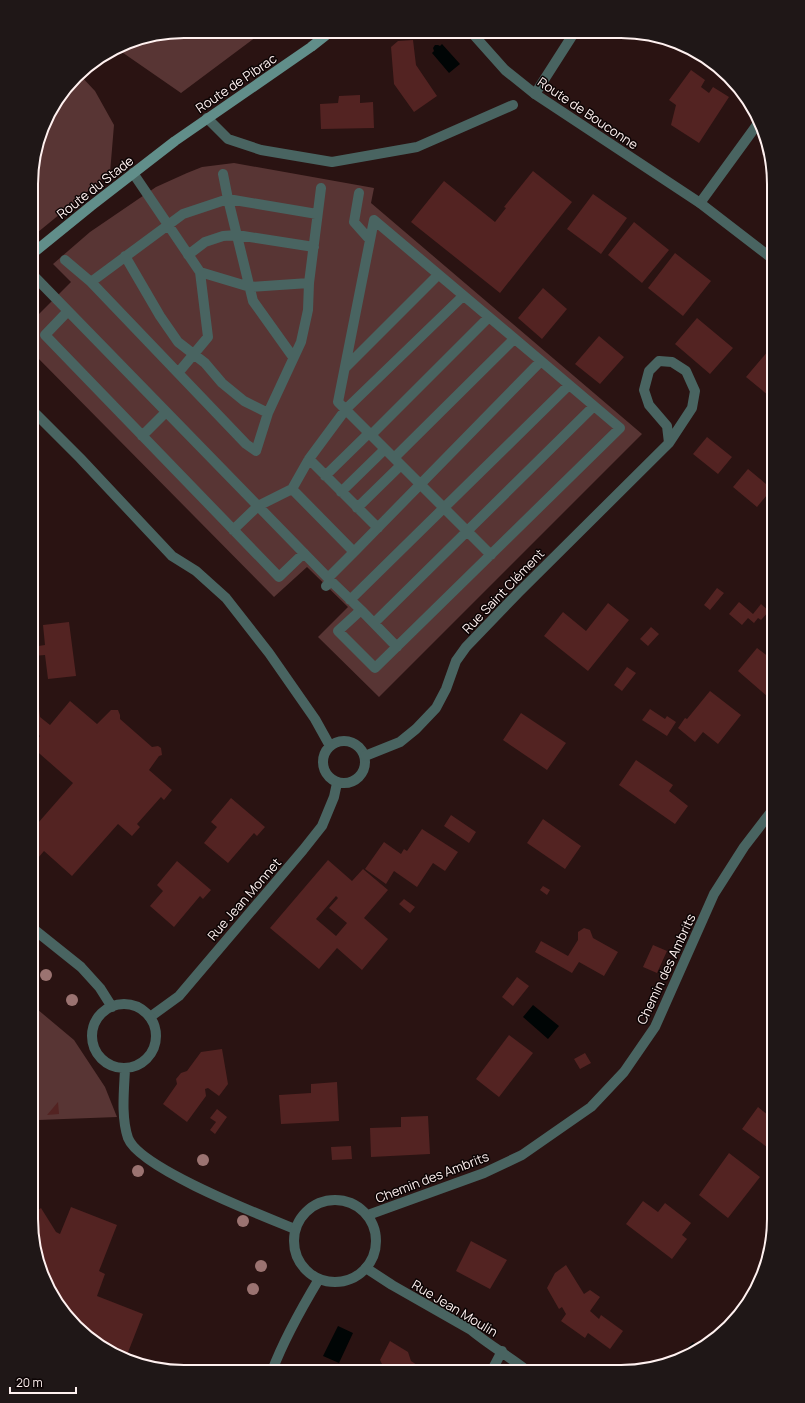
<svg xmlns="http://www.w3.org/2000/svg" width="805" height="1403" font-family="Manrope,sans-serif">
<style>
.green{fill:#583534}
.water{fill:#000505}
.building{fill:#532322;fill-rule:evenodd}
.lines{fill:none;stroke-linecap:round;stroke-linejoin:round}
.service{stroke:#496461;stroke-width:10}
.minor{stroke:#496461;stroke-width:10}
.tertiary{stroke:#496461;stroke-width:10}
.secondary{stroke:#618e8a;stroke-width:10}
.tree{fill:#9b7371}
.labels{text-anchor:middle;stroke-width:3;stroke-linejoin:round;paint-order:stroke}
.street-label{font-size:13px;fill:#fff1f0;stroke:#0c0404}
.rim{fill:none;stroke:#fff1f0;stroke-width:2}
</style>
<rect width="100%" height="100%" fill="#2a1312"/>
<path class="green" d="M184,31h80l-83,62 -65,-45 10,-5z
M79,74l16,17 19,34 -4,48 -78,64v-73l15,-48z
M234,163l140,25 -3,15 271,231 -263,263 -61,-60 30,-30 -41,-40 -33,30 -242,-245v-31l39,-39 -18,-18 37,-32 66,-45 31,-14 15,-6z
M31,1004l43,36 31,47 12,30 -79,3 -7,13z"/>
<path class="water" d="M442,44l18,20 -11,9 -17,-20 2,-2 -1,-3 2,-3h3l2,1z
M533,1005l26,21 -11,13 -25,-22z
M338,1326l15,7 -14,30 -16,-7z
M693,1342l7,7 -13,6 -4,-3z"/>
<path class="building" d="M413,40l3,25 21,31 -23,16 -20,-28 -3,-37 7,-6z
M680,44l9,3 13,9 -2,3 -21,-14z
M691,70l14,10 -4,7 8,6 4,-6 16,10 -30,46 -28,-18 5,-20 -7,-5z
M360,95v8l13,-1 1,26 -53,1 -1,-25 18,-1 1,-7z
M533,171l39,31 -72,91 -89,-71 33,-41 51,41 11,-14 -2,-1z
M593,194l34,24 -26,36 -34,-25z
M634,222l35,28 -27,33 -34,-28z
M675,253l36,28 -28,35 -35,-28z
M543,288l24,21 -25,30 -24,-21z
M697,318l36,30 -23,26 -35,-30z
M599,336l25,21 -24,27 -25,-20z
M774,344v56l-28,-23z
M707,437l25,20 -14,17 -25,-20z
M748,469l24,20 -15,18 -24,-20z
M717,588l7,5 -14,17 -6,-5z
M739,602l14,12 8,-10 8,7 -8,9 -3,-2 -4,5 -6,-5 -6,7 -13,-11z
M608,603l21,17 -41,51 -44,-35 19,-24 23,19z
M774,607v11l-5,-5z
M32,613l3,22 -3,1z
M69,622l7,54 -28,3 -3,-24 -12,1 7,61 10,8 20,-24 27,23 14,-14h7l2,5v4l32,28 6,-1 3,2 1,7 -3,1 -10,14 23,20 -8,10 -3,-3 -24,27 3,3 -8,9 -14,-12 -46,52 -28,-25 -6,7 -7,-6v-21l42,-48 -41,-36 8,-11 -8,-8v-81l13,-2 -2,-20z
M651,627l8,7 -11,12 -8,-7z
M757,648l17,13 -1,8 1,1v32l-36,-31z
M627,667l9,6 -14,18 -8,-6z
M710,691l31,24 -23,29 -15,-12 -8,10 -17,-14 7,-10 2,1z
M650,709l15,10 2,-3 9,6 -9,14 -25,-16z
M521,713l45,30 -19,27 -44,-30z
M636,760l37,25 -4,6 19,15 -13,18 -56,-39z
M231,798l34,29 -8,9 -3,-3 -26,30 -24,-20 13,-16 -6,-5z
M451,815l25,17 -7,11 -25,-17z
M543,819l38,27 -16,23 -38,-26z
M422,829l36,23 -13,19 -12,-8 -16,24 -23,-16 -8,13 -21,-15 19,-27 17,12 3,-5 3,2z
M328,860l24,21 11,-12 25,21 -24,28 24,21 -26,31 -25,-22 -18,21 -49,-41zM336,896l2,2 -9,10 18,15 -11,13 -20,-17z
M177,861l34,29 -8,9 -3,-3 -26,31 -24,-21 13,-15 -6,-6z
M543,886l7,4 -3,5 -7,-5z
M404,899l11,8 -5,6 -11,-9z
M584,928l6,2 3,8 25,14 -14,24 -25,-14 -7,11 -37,-21 6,-11 27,15 10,-16v-8z
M653,945l14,6 -10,22 -14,-6z
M517,977l12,9 -16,20 -11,-9z
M509,1035l24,18 -34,44 -23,-18z
M222,1049l6,35 -9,12 -11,-8 -3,1 1,7 -19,26 -24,-18 14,-20 -1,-5 5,-6 6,-2 14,-19z
M585,1053l6,10 -11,6 -6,-10z
M337,1082l2,39 -58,3 -2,-29 32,-2v-9z
M58,1102l1,12 -12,1z
M758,1107l16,13v32l-32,-23z
M217,1109l10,8 -12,17 -5,-4 6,-8 -6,-4z
M428,1116l2,38 -59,3 -1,-29 31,-1v-10z
M351,1146l1,13 -20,1 -1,-13z
M729,1153l31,24 -32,41 -29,-23z
M643,1201l15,11 7,-9 26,20 -9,12 5,4 -15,20 -46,-35z
M71,1207l46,18 -18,46 6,3 -8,22 46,18 -18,46 -42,-26 -26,-30 -18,-35 -8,-54 10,-7 15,24 4,2z
M471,1241l36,19 -17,29 -34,-18z
M566,1265l18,29 6,-4 10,7 -10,14 9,8 2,-4 22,16 -13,18 -22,-16 -3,5 -24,-17 5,-7 -4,-7 -3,2 -12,-21 8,-15z
M390,1341l18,11 3,9 6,4 2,6h-38l2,-5 -3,-6z
M664,1357l6,7 -15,2z"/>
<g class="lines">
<path class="service" d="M207,118l21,21 33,11 71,12 85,-15 96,-42
M133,173l67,99 50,15 59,-4
M223,174l5,25 25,102 40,56
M359,193l-5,29 16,18
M188,255l17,-13 18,-6 14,-1 77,12
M125,256l35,60 18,26 27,21 17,20 22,18 24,12
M65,260l26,22 155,162 10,7 12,-38 33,-71 7,-32 1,-27 12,-95
M32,274l299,307 -5,5
M91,282l92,-68 45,-15 89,15
M68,311l-23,24 234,242 25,-24
M345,368l93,-93
M178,373l30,-36 -8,-65
M32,410l48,48 92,98 24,15 30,27 43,55 46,66 15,27
M371,435l118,-118
M142,436l24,-24
M394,458l120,-119
M309,459l69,69
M325,476l44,-43
M292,489l17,-30 37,-50 117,-113
M341,492l44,-43
M357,508l44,-43
M233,530l25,-24 34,-17 62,63 -26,26
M491,555l-153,-153 36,-182 167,141
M331,581l30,29 -23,21 37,37 245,-240 -79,-67 -187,191
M350,600l219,-215
M361,610l36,37
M374,623l220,-217
M323 762a21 21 0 1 1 42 0a21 21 0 1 1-42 0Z
M150,1017l29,-21 124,-146 19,-24 12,-29 3,-14"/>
<path class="minor" d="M535,94l39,-61
M700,203l59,-81
M365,756l35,-14 16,-13 20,-21 10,-19 10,-28 10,-14 52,-54 151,-150 23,-35 3,-17 -9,-20 -14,-9 -13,-1 -10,10 -5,19 5,15 18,21 2,17
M31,927l50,40 19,21 12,19
M92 1036a32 32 0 1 1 64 0a32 32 0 1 1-64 0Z
M125,1069c-1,22 -4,48 3,69 12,31 135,78 167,91
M366,1268l26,17 79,45c18,15 39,27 58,42
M491,1372l11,-21"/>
<path class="tertiary" d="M472,33l33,37 30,24 165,109 74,57
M294 1241a41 41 0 1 1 82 0a41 41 0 1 1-82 0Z
M368,1215l116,-42 38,-18 69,-48 33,-35 31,-45 59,-133 30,-47 30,-39
M272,1371c12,-32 29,-62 47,-92"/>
<path class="secondary" d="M32,254l59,-48 84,-65 136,-94 19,-15"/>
</g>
<g class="tree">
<circle cx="46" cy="975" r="6"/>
<circle cx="72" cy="1000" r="6"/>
<circle cx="203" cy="1160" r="6"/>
<circle cx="138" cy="1171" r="6"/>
<circle cx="243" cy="1221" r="6"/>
<circle cx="261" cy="1266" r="6"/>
<circle cx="253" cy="1289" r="6"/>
</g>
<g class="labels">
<g class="street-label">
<text transform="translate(236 83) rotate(-34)" y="5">Route de Pibrac</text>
<text transform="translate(588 113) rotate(34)" y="5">Route de Bouconne</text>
<text transform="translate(95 187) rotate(-38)" y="5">Route du Stade</text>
<text transform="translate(503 591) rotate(-46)" y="5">Rue Saint Clément</text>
<text transform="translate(244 899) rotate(-49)" y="5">Rue Jean Monnet</text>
<text transform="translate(666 969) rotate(-65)" y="5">Chemin des Ambrits</text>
<text transform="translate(432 1177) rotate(-21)" y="5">Chemin des Ambrits</text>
<text transform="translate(455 1308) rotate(31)" y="5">Rue Jean Moulin</text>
</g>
</g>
<path d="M0 0H805V1403H0ZM184 38H621A146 146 0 0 1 767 184V1219A146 146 0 0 1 621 1365H184A146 146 0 0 1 38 1219V184A146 146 0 0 1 184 38Z" fill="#1f1717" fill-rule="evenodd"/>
<path class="rim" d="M184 38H621A146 146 0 0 1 767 184V1219A146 146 0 0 1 621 1365H184A146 146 0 0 1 38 1219V184A146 146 0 0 1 184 38Z"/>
<path d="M10 1387v6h66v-6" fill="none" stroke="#fff1f0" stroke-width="2"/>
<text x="16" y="1387" font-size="12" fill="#fff1f0" stroke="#0c0404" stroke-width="3" paint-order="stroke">20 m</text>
</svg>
